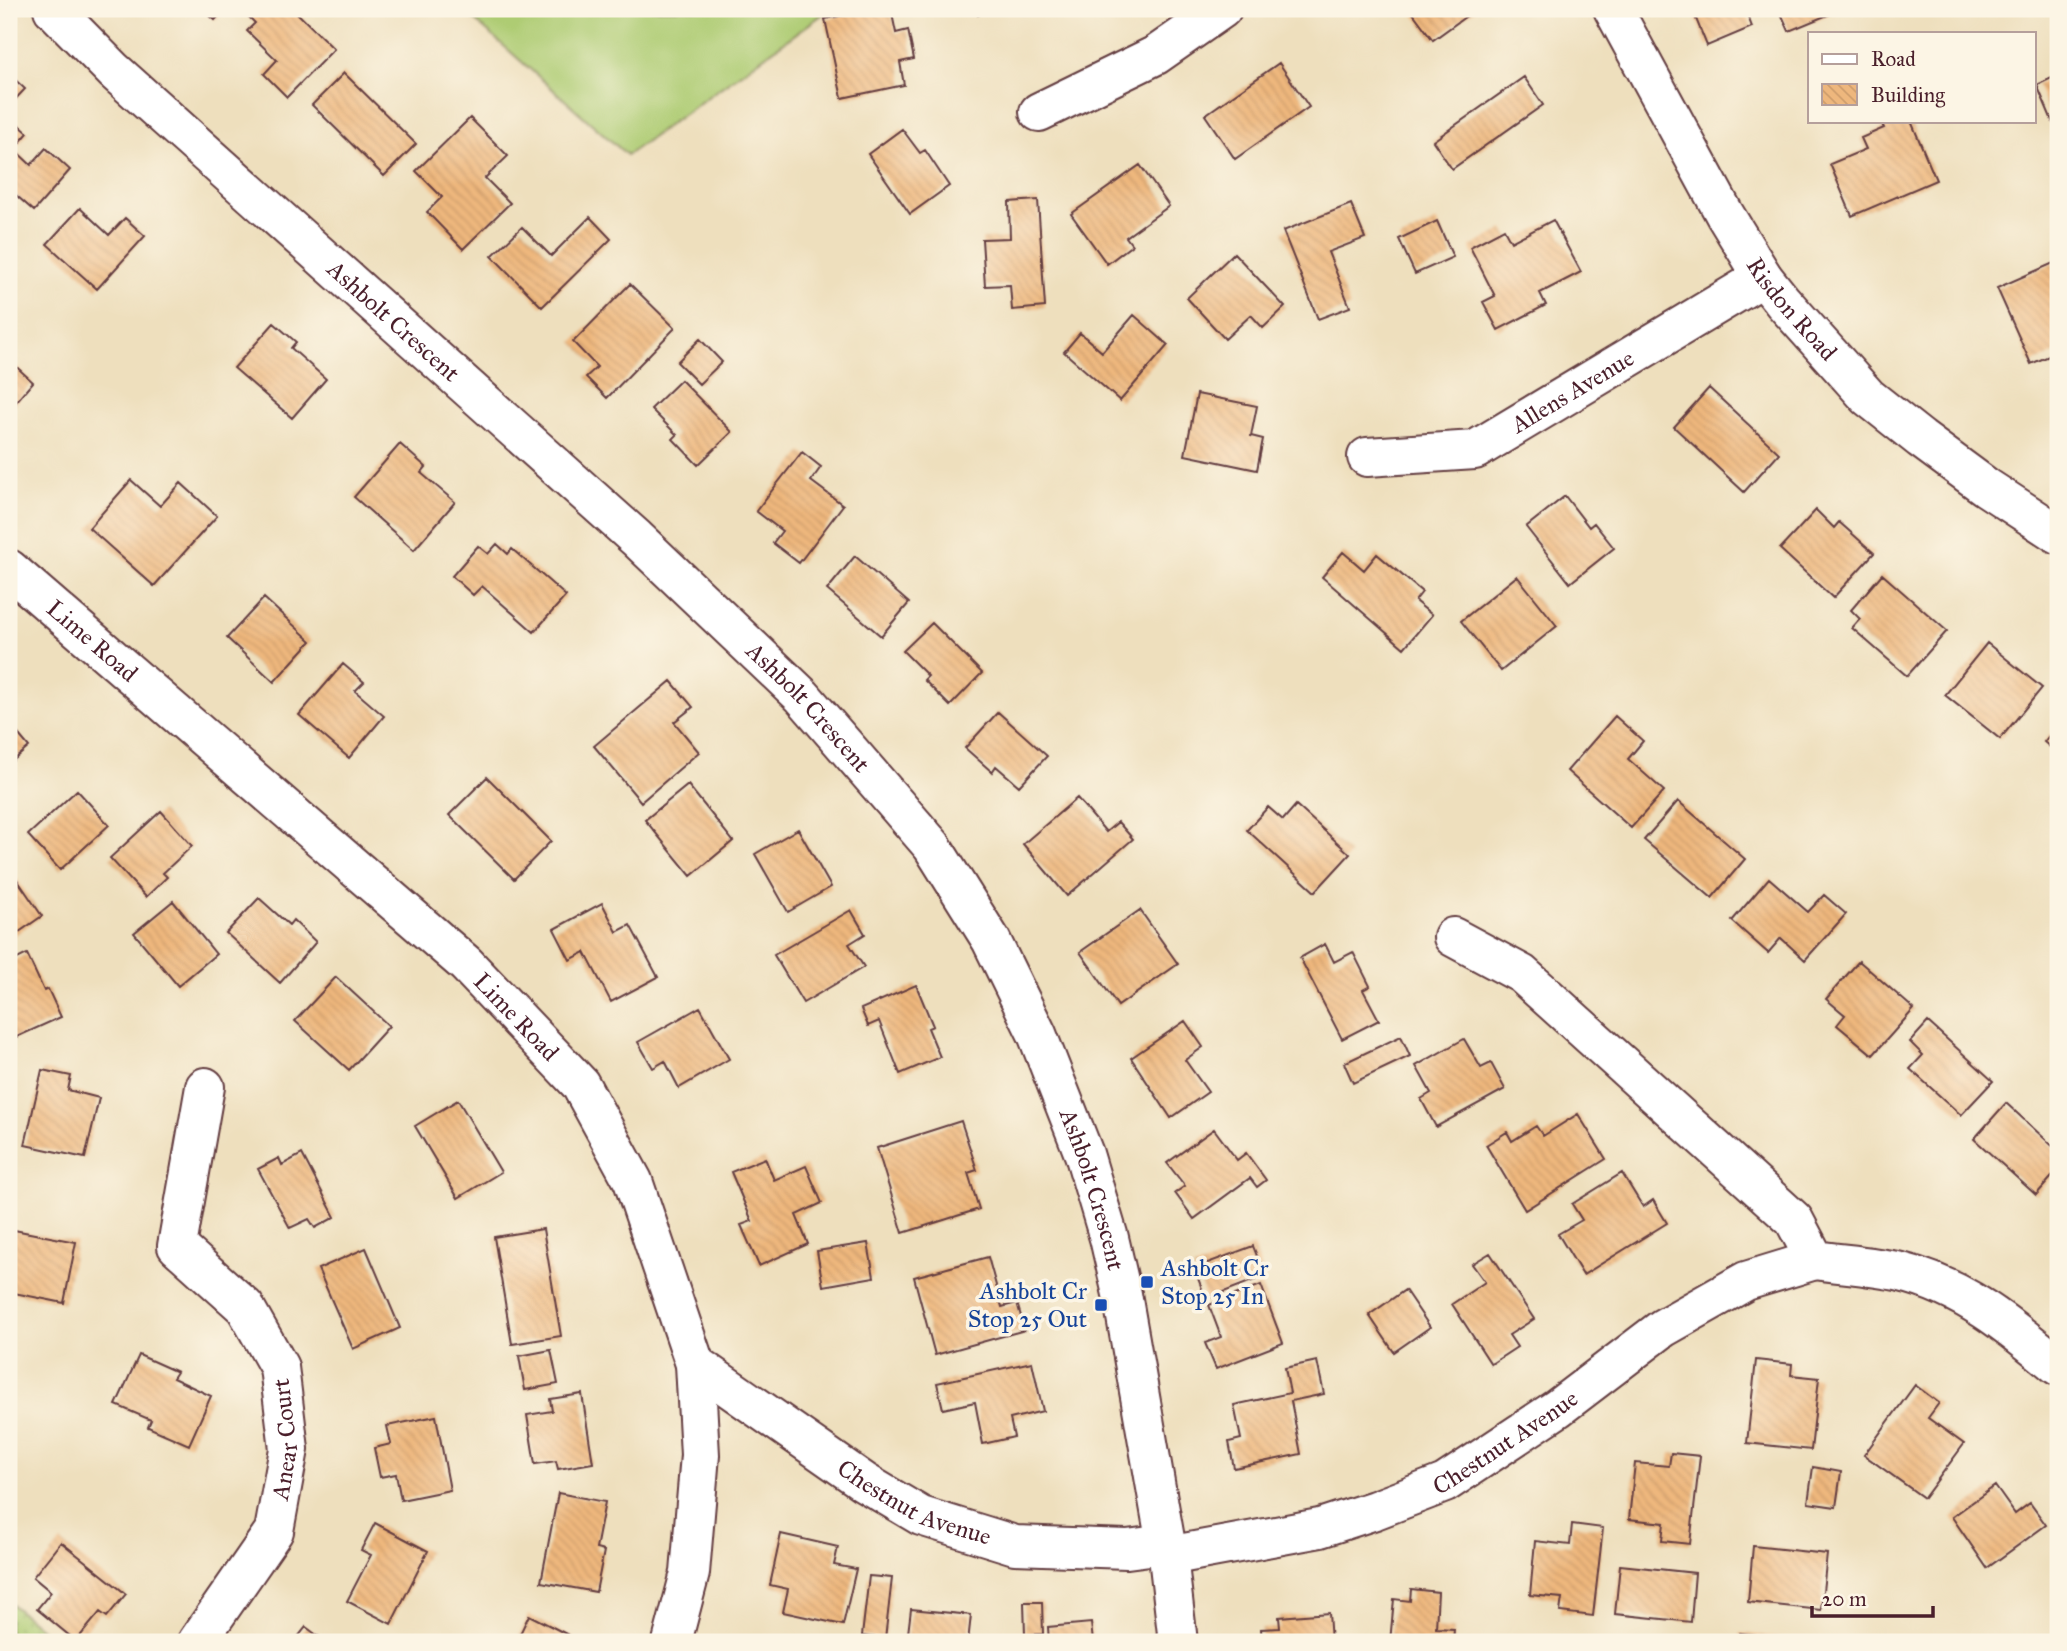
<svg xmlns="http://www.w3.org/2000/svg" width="2067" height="1651" font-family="'IM FELL Great Primer',serif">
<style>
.grass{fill:#aecc73;stroke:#7c764f;stroke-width:2}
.park{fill:url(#park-dots);stroke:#7c764f;stroke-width:2}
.building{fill:url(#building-back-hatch)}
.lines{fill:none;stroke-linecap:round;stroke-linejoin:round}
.minor-casing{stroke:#633c41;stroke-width:42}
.tertiary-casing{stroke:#633c41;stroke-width:42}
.minor{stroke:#fff;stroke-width:38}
.tertiary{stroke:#fff;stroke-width:38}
.transit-dot{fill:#1a4fb4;stroke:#fcf5e5;stroke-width:2.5}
.labels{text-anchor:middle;stroke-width:7;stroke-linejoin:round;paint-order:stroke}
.street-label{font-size:24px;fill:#4a1f2b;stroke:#fcf5e5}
.transit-label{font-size:24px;fill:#164399;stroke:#fcf5e5;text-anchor:start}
</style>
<defs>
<pattern id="park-dots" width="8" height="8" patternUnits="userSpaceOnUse" patternTransform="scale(1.75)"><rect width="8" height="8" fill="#aecc73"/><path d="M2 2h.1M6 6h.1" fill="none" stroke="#97af64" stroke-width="1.8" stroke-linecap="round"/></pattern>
<pattern id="building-back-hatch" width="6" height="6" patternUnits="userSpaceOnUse" patternTransform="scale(1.75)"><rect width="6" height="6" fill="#eeb77d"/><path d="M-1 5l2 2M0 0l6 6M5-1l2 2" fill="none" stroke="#ce9d6c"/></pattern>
</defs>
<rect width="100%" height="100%" fill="#fcf5e5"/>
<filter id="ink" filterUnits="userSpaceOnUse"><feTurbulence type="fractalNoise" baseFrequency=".0143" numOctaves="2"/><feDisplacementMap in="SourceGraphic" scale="14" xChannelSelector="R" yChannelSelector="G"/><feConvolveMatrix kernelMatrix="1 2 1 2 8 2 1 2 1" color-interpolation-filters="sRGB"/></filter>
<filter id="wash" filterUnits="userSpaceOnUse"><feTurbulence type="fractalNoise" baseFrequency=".00686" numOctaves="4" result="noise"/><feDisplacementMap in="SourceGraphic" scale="28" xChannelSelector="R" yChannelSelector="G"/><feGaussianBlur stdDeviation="1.57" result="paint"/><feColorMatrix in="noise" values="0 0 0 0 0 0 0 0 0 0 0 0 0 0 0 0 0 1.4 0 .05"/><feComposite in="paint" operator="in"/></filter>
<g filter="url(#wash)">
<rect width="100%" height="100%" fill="#eedfbd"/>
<path class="grass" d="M462,9h368l-203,146z"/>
<path class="park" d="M9,1602l47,40h-47z"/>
<g id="blocks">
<path class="building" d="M202,9h23l-10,11z
M255,9h38l41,40 -47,48 -23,-23 13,-14 -30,-29 8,-8 -7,-7z
M873,9h18l5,24 12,-3 6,29 -14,3 4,23 -62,13 -17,-79z
M975,9h16l-13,6z
M1410,9h66l-43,31z
M1692,9h53l7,18 -45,19z
M1779,9h63l-53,22z
M1279,63l30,44 -74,52 -30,-44z
M344,73l72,71 -32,32 -72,-71z
M9,74l16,15 -16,17z
M2058,75v46l-5,2 -16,-38z
M1524,77l19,28 -91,64 -19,-28z
M9,116l19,17 -14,16 17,16 15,-17 24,22 -36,41 -25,-22z
M470,118l38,38 -23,22 25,25 -47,46 -36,-37 15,-15 -26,-26z
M1911,121l25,59 -84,36 -22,-52 36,-15 -5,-11 23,-10 -3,-6z
M902,129l18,24 5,-3 24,36 -39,28 -42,-60z
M1140,165l29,41 -43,31 6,8 -25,19 -36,-50z
M1038,200l7,107 -33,3 -2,-25 -25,1 -3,-47 28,-1 -1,-36z
M1351,204l14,34 -37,14 22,55 -32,12 -35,-88z
M80,208l29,27 16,-17 20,18 -48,53 -50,-45z
M590,217l21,22 -69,68 -50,-51 30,-29 29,29z
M1553,220l28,52 -41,21 6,12 -48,25 -15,-28 12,-6 -25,-49 34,-18 7,13z
M1437,221l16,36 -38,17 -16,-35z
M1234,253l51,54 -22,21 -12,-13 -26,24 -38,-41z
M2058,261v91l-27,12 -34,-76z
M630,284l45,44 -68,70 -21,-21 11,-10 -24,-25z
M1134,315l34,30 -48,56 -56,-49 16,-19 22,19z
M274,323l22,19 -5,6 35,31 -34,39 -58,-50z
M700,339l22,23 -23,22 -22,-22z
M9,360l24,22 -24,28z
M681,380l51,52 -34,33 -25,-26 4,-4 -26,-26z
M1709,388l70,65 -35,39 -70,-65z
M1197,394l60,12 -6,30 12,3 -6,31 -72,-15z
M400,444l26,23 -5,6 34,29 -41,48 -60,-53z
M802,452l19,15 -10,14 32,24 -44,58 -26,-20 9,-12 -26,-20z
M131,480l29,26 21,-23 36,33 -63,70 -65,-58z
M1565,496l24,31 5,-4 20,25 -44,35 -44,-56z
M1816,510l18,18 5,-6 35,31 -41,45 -53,-49z
M497,544l11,10 4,-5 54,47 -32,36 -52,-46 -9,9 -21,-19 26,-30 10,8z
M1343,552l21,18 13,-16 45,38 -7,9 17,14 -28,33 -82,-71z
M855,556l54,47 -28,33 -54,-46z
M1882,574l65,57 -40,45 -55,-48 8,-9 -9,-9z
M1517,576l40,50 -56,45 -40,-50z
M264,598l47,43 -37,41 -47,-44z
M932,623l50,50 -32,33 -26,-26 4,-4 -25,-25z
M1987,643l55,45 -42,51 -55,-44z
M343,664l21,18 -9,9 29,25 -35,42 -50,-43z
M671,681l22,26 -19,15 25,30 -58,50 -47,-56z
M998,712l49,44 -28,30 -23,-20 -4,6 -27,-24z
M1615,716l28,25 -15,18 36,32 -33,37 -64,-57z
M9,723l20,24 -20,17z
M2058,725v29l-14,-12z
M487,777l64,64 -37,38 -65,-64z
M688,785l45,56 -42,35 -46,-56z
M77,790l32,35 -49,45 -32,-35z
M1077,798l29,34 12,-10 15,17 -66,57 -44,-52z
M1678,801l67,58 -33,39 -68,-58z
M1296,805l54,49 -35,38 -68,-62 21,-23 15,13z
M161,811l31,35 -29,27 4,4 -21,20 -36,-39z
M798,829l33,58 -43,25 -33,-58z
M12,872l30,44 -33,23v-65z
M1769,878l39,34 16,-17 22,19 -41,46 -24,-22 -13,15 -36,-32z
M259,898l30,27 4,-5 23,22 -36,41 -54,-50z
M173,901l43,53 -38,32 -44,-53z
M602,903l15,29 13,-7 28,52 -47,25 -26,-50 -15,8 -16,-31z
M851,910l14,24 -16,10 15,23 -61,36 -29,-48z
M1140,910l38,54 -60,42 -38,-54z
M1325,944l9,18 19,-10 17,34 -7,4 16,30 -37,19 -42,-81z
M27,954l17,37 4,-2 13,28 -51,23 -1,-77z
M1859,961l55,48 -41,46 -36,-30 8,-10 -19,-16z
M336,977l53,49 -40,44 -54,-49z
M916,985l17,41 -5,2 12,29 -40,17 -21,-53 -11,5 -7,-17z
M700,1007l29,52 -50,29 -14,-27 -12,7 -15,-26z
M1185,1021l18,26 -18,13 23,32 -37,26 -40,-60z
M1928,1022l65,59 -32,34 -51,-46 13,-14 -13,-13z
M1401,1036l9,20 -57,27 -9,-20z
M1464,1039l17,29 10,-5 14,26 -69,38 -15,-28 10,-6 -15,-27z
M42,1070l29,6 -3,14 31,8 -14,60 -60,-13z
M458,1100l43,72 -43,26 -43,-72z
M2006,1103l52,48v19l-22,25 -62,-56z
M1578,1114l28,45 -81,51 -39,-65 21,-13 5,9 24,-15 7,10z
M961,1121l16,49 -9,3 11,36 -76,24 -26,-85z
M1214,1129l23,31 9,-7 20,27 -9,7 -7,-9 -56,41 -19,-26 10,-7 -18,-23z
M302,1154l33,63 -20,11 -6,-9 -19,9 -32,-59 21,-11 3,7z
M765,1158l9,22 32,-14 16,37 -26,12 12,29 -49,22 -18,-41 11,-4 -21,-49z
M1622,1173l21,34 10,-7 14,23 -84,52 -25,-41 24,-14 -10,-16z
M9,1229l67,13 -12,61 -55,-11z
M543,1229l18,107 -49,8 -18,-107z
M868,1243l6,34 -51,9 -6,-35z
M1253,1246l12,30 -59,23 -12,-31z
M366,1248l34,80 -47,21 -35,-80z
M1490,1253l44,66 -25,16 8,12 -26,17 -39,-60 33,-22 -13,-18z
M988,1257l14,50 15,-4 8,27 -90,25 -21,-78z
M1261,1285l22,58 -67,26 -11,-26 16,-6 -12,-32z
M1405,1290l25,37 -36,25 -25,-37z
M551,1350l7,34 -33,6 -6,-34z
M139,1355l38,17 -4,6 38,18 -22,49 -41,-18 3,-7 -35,-15z
M1756,1360l36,4 -1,11 28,3 -8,72 -64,-7z
M1317,1361l7,33 -33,7 10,53 -67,14 -5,-26 12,-3 -7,-34 56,-12 -5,-25z
M1032,1362l11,49 -33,8 4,18 -31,7 -8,-42 -32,7 -6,-26z
M1915,1385l24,18 -11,15 36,26 -40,54 -60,-43z
M582,1394l11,69 -35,6 -2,-8 -21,3 -8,-49 25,-4 -2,-12z
M436,1416l14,74 -49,10 -5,-26 -16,3 -6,-29 17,-4 -4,-18z
M1671,1453l29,3 -10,88 -28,-3 2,-18 -35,-4 6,-56 34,3z
M1813,1467l28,5 -5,35 -28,-4z
M1995,1486l20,28 15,-11 16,22 -59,43 -35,-51z
M558,1493l47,9 -9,47 8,2 -8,41 -55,-10z
M375,1523l53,28 -37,73 -44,-23 24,-46 -10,-5z
M1572,1524l31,4 -10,88 -33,-4 2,-14 -32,-3 5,-54 35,4z
M781,1534l57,13 -4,18 22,4 -13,56 -60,-13 5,-23 -18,-4z
M61,1542l65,52 -19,23 -7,-5 -24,29 -39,-32 14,-17 -18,-15z
M1753,1546l74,8 -6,56 -73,-8z
M1620,1565l75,8 -4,49 -76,-8z
M869,1576l23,2 -7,61 -23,-3z
M1411,1589l27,3 -2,36 18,1 -1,13h-63l4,-43 16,2z
M1024,1602h18l1,32 -18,1z
M911,1609l60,6 -3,27h-61z
M1329,1613l2,29h-69l-1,-13 19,-1 -1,-11z
M529,1615l47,24 -2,3h-58z
M1091,1623l2,19h-44l-1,-15z
M306,1627l20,15h-32z
M1740,1633l51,6v3h-52z
M1970,1637l56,3v2h-56z"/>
</g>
</g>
<g filter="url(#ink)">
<use href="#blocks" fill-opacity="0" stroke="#633c41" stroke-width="2"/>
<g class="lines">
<g class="minor-casing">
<g id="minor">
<path d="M1039,112l117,-57 66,-46"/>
<path id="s1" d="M1367,457l108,-7 288,-173"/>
<path id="s2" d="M9,569l457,395 114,120 53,97 62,183 5,91 -10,118 -18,69"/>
<path d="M1453,937l69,37 272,246 21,40c28,4 58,6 86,12 62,15 109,54 157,94"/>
<path id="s3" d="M695,1364l169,118 57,34 94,29 112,4 38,-5"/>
<path id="s4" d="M1168,1556l152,-28 55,-18 70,-27 113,-75 105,-80 83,-47 69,-21"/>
<path id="s5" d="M197,1642l77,-111 15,-82 -10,-82 -34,-60 -68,-61 28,-159"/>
</g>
</g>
<g class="tertiary-casing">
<g id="tertiary">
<path id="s6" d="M53,9l61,62 522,467 166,158 130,150 59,94 46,94 47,120 25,84 13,56 46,262 10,86"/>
<path id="s7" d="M1613,9l112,206 38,62 20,25 85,95 53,42 65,48 72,47"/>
</g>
</g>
<use href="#minor" class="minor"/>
<use href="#tertiary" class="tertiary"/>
</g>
</g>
<g class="transit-dot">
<rect x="1140" y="1275" width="14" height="14" rx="3.5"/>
<rect x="1094" y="1298" width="14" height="14" rx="3.5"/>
</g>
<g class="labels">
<g class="street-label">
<text dy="8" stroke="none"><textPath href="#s7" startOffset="350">Risdon Road</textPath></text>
<text dy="8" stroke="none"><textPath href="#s6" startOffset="462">Ashbolt Crescent</textPath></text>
<text dy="8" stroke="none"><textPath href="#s1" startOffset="222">Allens Avenue</textPath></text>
<text dy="8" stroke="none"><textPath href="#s2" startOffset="110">Lime Road</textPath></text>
<text dy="8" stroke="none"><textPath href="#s6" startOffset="1029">Ashbolt Crescent</textPath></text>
<text dy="8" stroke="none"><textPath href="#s2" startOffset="677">Lime Road</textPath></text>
<text dy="8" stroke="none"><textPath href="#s6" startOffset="1596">Ashbolt Crescent</textPath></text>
<text dy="8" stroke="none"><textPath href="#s4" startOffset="360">Chestnut Avenue</textPath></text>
<text dy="8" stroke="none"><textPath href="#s5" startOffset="228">Anear Court</textPath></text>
<text dy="8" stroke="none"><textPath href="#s3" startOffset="261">Chestnut Avenue</textPath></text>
</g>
<g class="transit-label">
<text x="1161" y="1276">Ashbolt Cr<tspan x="1161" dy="28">Stop 25 In</tspan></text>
<text x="1087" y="1299" text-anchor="end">Ashbolt Cr<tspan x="1087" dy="28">Stop 25 Out</tspan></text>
</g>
</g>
<rect width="2067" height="1651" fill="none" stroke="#fcf5e5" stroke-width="35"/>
<rect x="1808" y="32" width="228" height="91" fill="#fcf5e5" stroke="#b59f9b" stroke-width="2"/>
<rect x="1822" y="54" width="35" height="10" fill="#ffffff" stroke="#b59f9b" stroke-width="2"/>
<text x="1871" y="66" font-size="21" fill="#4a1f2b">Road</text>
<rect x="1822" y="84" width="35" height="21" fill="url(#building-back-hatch)" stroke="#b59f9b" stroke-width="2"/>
<text x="1871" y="102" font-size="21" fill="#4a1f2b">Building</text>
<path d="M1812 1606v10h121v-10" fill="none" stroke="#4a1f2b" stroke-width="3.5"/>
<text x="1822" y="1606" font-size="21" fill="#4a1f2b" stroke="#fcf5e5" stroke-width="5" paint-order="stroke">20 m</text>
</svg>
